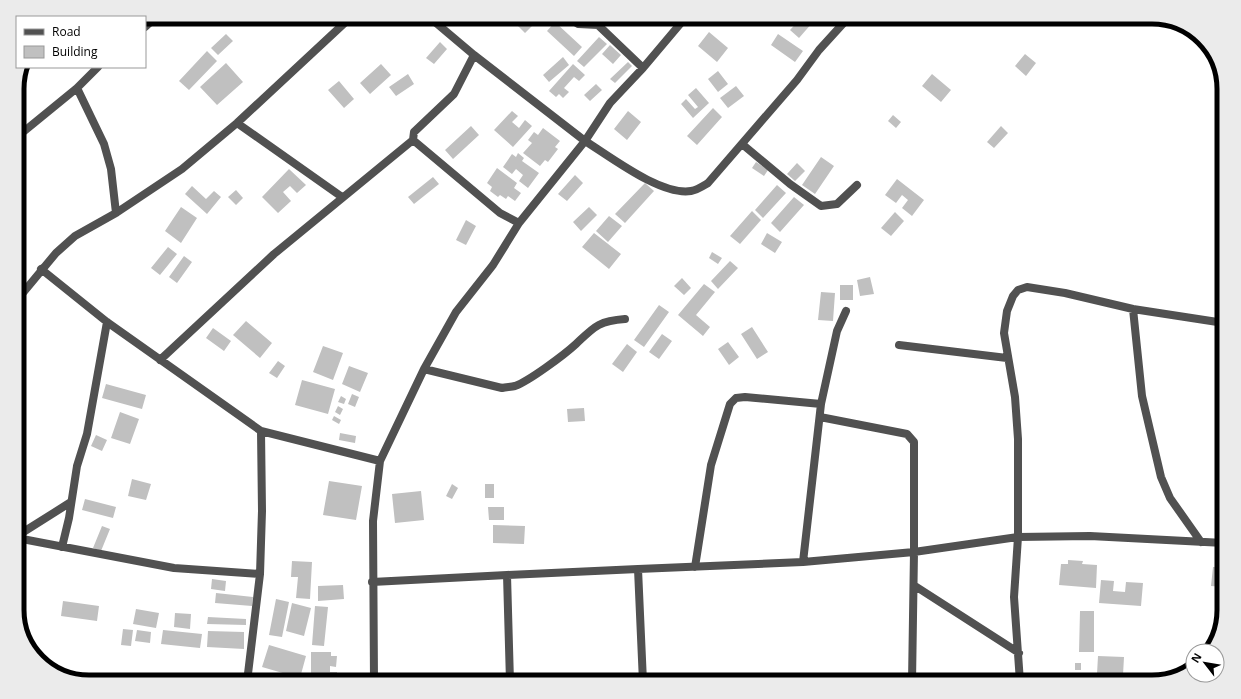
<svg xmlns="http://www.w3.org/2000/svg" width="1241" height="699" font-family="'Open Sans',sans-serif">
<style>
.building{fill:#c0c0c0}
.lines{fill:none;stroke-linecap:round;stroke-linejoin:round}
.minor{stroke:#515151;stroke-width:8}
.rim{fill:none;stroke:#000;stroke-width:5}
</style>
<rect width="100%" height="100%" fill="#fff"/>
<path class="building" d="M509,17h13l10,9 -7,7z
M530,17h16l-8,8z
M802,17h6l5,5 -14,16 -9,-8z
M555,22l27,25 -8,9 -27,-25z
M709,32l19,16 -11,14 -19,-16z
M226,34l7,7 -15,14 -7,-7z
M778,34l25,17 -8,11 -24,-17z
M599,37l8,7 -23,23 -7,-6z
M440,42l7,7 -13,15 -8,-6z
M610,45l11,10 -8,9 -11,-10z
M207,51l10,10 -28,29 -10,-9z
M1025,54l11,9 -10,13 -11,-10z
M563,57l6,8 -20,17 -6,-7z
M628,62l4,4 -17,17 -5,-4z
M226,63l17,19 -26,23 -17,-18z
M381,64l10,11 -21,19 -10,-11z
M573,64l12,11 -6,6 -5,-4 -10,11 5,4 -6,6 -4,-4 -3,3 -7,-6z
M718,71l10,13 -10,8 -10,-13z
M408,74l6,10 -18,12 -7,-9z
M932,74l19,16 -10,12 -19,-16z
M339,81l15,18 -10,9 -16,-18z
M596,84l6,6 -12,11 -6,-6z
M736,86l8,10 -16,12 -8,-10z
M696,88l13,15 -16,15 -12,-14 5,-5 9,10 3,-2 -10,-12z
M713,108l9,9 -25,28 -10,-9z
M512,111l6,5 -6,6 7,6 6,-8 7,6 -19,21 -19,-17z
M628,111l13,11 -14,18 -13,-11z
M893,115l8,7 -5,6 -8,-7z
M471,126l8,9 -26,24 -8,-9z
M1001,126l7,7 -14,15 -7,-6z
M543,128l17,13 -5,6 3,2 -10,13 -3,-2 -5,6 -17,-13 9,-10 -4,-3 6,-8 4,3z
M518,153l6,5 -2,3 17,12 -11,15 -9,-7 4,-6 -7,-6 -4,5 -9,-7 9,-13 4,3z
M821,157l13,9 -19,28 -13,-9z
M756,162l12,8 -4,6 -12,-8z
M797,163l8,8 -10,10 -8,-7z
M497,168l20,15 -3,5 7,5 -6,8 -7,-5 -2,3 -6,-4 -2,2 -8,-6 2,-4 -5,-4z
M289,169l17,16 -9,8 -7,-7 -7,6 8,9 -13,12 -16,-16z
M575,175l8,8 -16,18 -9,-7z
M433,177l6,7 -25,20 -6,-7z
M897,179l27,21 -12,16 -10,-8 6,-8 -6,-5 -6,8 -11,-8z
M645,183l9,8 -29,32 -10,-9z
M777,185l9,8 -23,25 -8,-8z
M192,186l14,13 8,-8 7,6 -14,17 -22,-20z
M236,190l7,8 -7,7 -8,-8z
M794,197l10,8 -24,27 -9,-9z
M181,207l16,11 -16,25 -16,-12z
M589,207l8,8 -16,16 -8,-9z
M752,211l9,9 -21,24 -10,-8z
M895,212l9,9 -13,15 -10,-8z
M609,216l13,10 -14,16 -12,-11z
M466,220l10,6 -10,19 -10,-5z
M594,233l27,21 -12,15 -27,-22z
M767,233l15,9 -7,11 -14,-9z
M168,247l9,7 -17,21 -9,-7z
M712,252l10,6 -4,6 -9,-6z
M184,256l8,6 -15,21 -8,-6z
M730,261l8,7 -20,21 -7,-8z
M870,277l4,17 -14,2 -3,-16z
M682,278l9,10 -7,7 -10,-9z
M704,284l11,8 -19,23 14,12 -7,9 -25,-21z
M840,285h13v15h-13z
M821,292l14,1 -2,28 -15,-1z
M659,305l10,7 -25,35 -10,-7z
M246,321l26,22 -12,15 -27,-23z
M752,327l16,25 -11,7 -16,-25z
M213,328l18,13 -7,10 -18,-13z
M662,334l10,7 -13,18 -10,-7z
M728,342l11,15 -10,8 -11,-16z
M627,344l10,8 -14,20 -11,-8z
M323,346l20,7 -10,27 -20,-8z
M278,361l7,5 -8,12 -8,-5z
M349,366l19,7 -8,19 -18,-8z
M302,380l33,9 -7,25 -33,-9z
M106,384l40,11 -4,14 -40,-11z
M352,394l7,3 -4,10 -7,-3z
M341,396l5,3 -2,5 -6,-2z
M338,406l5,3 -3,6 -5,-3z
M584,408l1,13 -17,1 -1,-13z
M120,412l19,7 -9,25 -19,-6z
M334,416l7,4 -2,4 -7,-4z
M340,433l16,3 -1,7 -16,-3z
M96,435l11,5 -5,11 -11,-5z
M132,479l19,5 -5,16 -18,-4z
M329,481l33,5 -6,34 -33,-5z
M452,484l6,4 -6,11 -6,-3z
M485,484h9v14h-9z
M421,491l3,29 -29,3 -3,-29z
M85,499l31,8 -3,11 -31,-8z
M488,507h16v13h-15z
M493,525l32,1 -1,18 -31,-1z
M102,526l8,3 -9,22 -8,-3z
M1068,560l15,1 -1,3 15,1 -1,23 -37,-3 2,-21h7z
M292,561l20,1 -2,37 -14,-1 2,-21h-7z
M1213,567h11v20l-13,-1z
M212,579l14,2 -1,10 -14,-2z
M1101,580l13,1 -1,10 12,1 1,-10 17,1 -2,23 -42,-3z
M343,585l1,14 -26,2v-15z
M216,593l37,4 -1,9 -37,-3z
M276,599l13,3 -7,35 -13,-2z
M63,601l36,5 -2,15 -36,-5z
M292,603l19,5 -7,28 -18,-5z
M315,606l13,1 -4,39 -12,-1z
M136,609l23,4 -3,15 -23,-4z
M1080,611h14v41h-15z
M175,613l16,1 -1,15 -16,-2z
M208,617l38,2v6l-39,-1z
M123,629l10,1 -2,16 -10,-1z
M137,630l14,2 -1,11 -15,-2z
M163,630l39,4 -2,14 -39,-4z
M208,631l36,1v17l-37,-2z
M269,645l37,11 -6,22 -38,-11z
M311,652h20v4h6l-1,11 -6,-1v6h7v10h-26z
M1098,656l26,1 -1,18 -26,-1z
M1075,663h6v7h-6z"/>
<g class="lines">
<path class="minor" d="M567,17l11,7 20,1 45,43
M686,17l-43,51 -33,35 -25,38c26,16 76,55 106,50 6,-1 12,-5 17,-8l89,-103 22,-30 30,-33
M439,25l7,-8
M145,27l11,-10
M474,55l-20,39 -40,38 -1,8 87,73 19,10
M77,88l27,56 7,25 5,44
M237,123l105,74
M17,137l60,-49 21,-21
M742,144l48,40 31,22 16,-2 20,-19
M17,300l39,-47 19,-17 41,-23 66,-44 55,-46 114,-106
M1133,309l9,87 19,81 9,21 31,44
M1224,323l-91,-14 -68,-16 -38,-6 -9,3 -5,6 -6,15 -3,22 11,64 3,42v98l72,-1 134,7
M899,345l108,13
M160,360l114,-106 139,-114
M424,369l78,19c4,-1 9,-1 13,-2 14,-5 49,-31 61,-42 18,-17 22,-23 49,-25
M820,417l87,17 7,8v110l104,-15 -4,60 6,85
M261,431l119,30 -7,60 1,161
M380,461l44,-92 32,-57 37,-47 26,-42 66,-82 -111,-86 -45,-38
M17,536l54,-34
M17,538l157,30 86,6 2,-63 -1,-80 -154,-109 -66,-53
M62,547l7,-29 8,-52 10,-32 20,-112
M803,562l18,-158 16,-73 9,-20
M695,567l16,-102 19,-61 6,-6 9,-1 76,7
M638,569l165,-7 111,-10 -2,130
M507,575l131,-6 5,113
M372,582l135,-7 3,107
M915,586l104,67
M247,682l13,-108"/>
</g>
<path d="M0 0H1241V699H0ZM89 24H1152A65 65 0 0 1 1217 89V610A65 65 0 0 1 1152 675H89A65 65 0 0 1 24 610V89A65 65 0 0 1 89 24Z" fill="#ebebeb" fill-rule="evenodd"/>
<path class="rim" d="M89 24H1152A65 65 0 0 1 1217 89V610A65 65 0 0 1 1152 675H89A65 65 0 0 1 24 610V89A65 65 0 0 1 89 24Z"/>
<rect x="16" y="16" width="130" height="52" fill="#ffffff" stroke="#999999"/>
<rect x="24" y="29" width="20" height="6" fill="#515151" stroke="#999999"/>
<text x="52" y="36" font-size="12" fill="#000000">Road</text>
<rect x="24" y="46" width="20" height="12" fill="#c0c0c0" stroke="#999999"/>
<text x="52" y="56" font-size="12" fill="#000000">Building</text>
<g transform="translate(1205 663) rotate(301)"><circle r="19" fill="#ffffff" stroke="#999999"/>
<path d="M0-3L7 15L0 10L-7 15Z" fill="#000000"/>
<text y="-6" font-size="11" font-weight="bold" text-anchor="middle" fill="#000000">N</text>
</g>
</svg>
